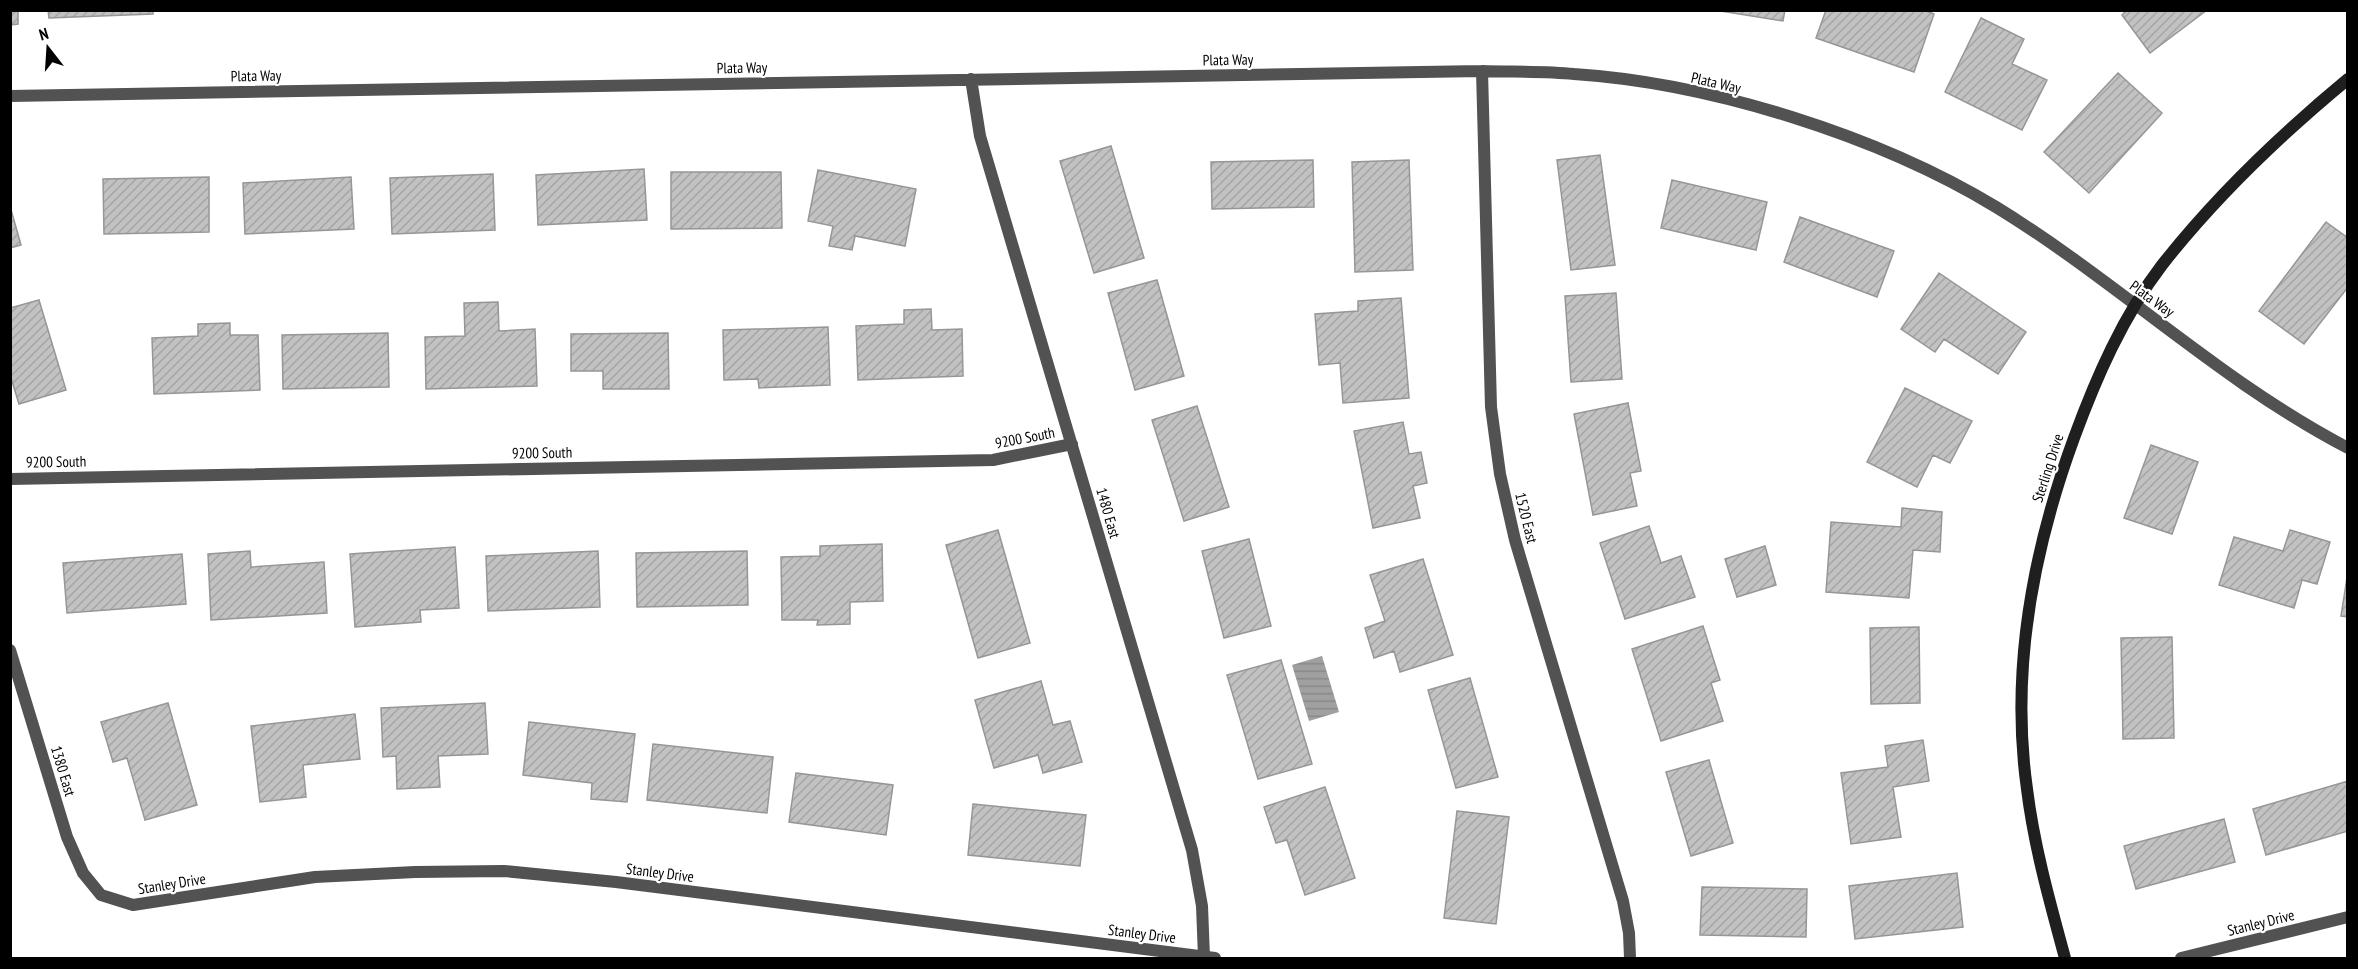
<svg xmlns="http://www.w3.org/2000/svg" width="2358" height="969" font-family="'PT Sans Narrow',sans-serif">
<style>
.water{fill:url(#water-rules)}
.building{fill:url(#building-hatch);stroke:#969696;stroke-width:1.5}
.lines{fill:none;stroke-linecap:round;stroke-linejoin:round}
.street{stroke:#525252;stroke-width:12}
.secondary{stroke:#1f1f1f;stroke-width:12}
.labels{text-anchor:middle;stroke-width:4.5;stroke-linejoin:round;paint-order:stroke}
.street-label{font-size:15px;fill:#000;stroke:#fff}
</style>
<defs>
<pattern id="water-rules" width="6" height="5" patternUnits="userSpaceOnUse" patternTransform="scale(1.5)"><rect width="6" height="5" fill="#a0a0a0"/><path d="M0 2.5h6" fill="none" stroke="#888"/></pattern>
<pattern id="building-hatch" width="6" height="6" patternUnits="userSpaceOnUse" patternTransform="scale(1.5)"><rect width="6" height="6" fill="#c2c2c2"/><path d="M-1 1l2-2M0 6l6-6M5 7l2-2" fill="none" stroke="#a5a5a5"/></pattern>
</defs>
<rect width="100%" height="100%" fill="#fff"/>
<path class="water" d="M1322,656l17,56 -30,9 -17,-56z"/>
<path class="building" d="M10,10h8v14l-8,1z
M48,10h105v4l-104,4z
M1714,10h71l-2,11z
M1826,10h98l10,4 -20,58 -98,-34z
M2127,10h80l-57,43 -28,-38z
M1981,18l43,21 -12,25 35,16 -25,50 -77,-38z
M2118,73l44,40 -73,80 -45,-41z
M1111,146l33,112 -50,15 -34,-112z
M1600,155l15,110 -44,5 -14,-110z
M1313,160l1,47 -102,2 -1,-47z
M1409,160l4,110 -58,2 -3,-110z
M644,169l3,51 -109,5 -2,-50z
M818,170l98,19 -11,57 -50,-10 -3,14 -23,-4 4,-20 -25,-5z
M671,172h110l1,56 -111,1z
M493,174l2,56 -103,4 -2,-56z
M209,177v55l-105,2 -1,-55z
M351,177l3,52 -109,5 -2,-51z
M1672,180l95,22 -11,48 -95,-22z
M10,206l11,39 -11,3z
M1800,217l94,34 -17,46 -93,-35z
M2326,222l22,16v49l-44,57 -45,-33z
M1939,273l87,59 -28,42 -54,-35 -9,13 -34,-23z
M1157,280l27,96 -49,14 -27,-97z
M1616,293l6,86 -51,3 -6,-86z
M1401,298l8,100 -66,5 -3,-40 -21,2 -4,-51 43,-3v-10z
M39,300l27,90 -47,14 -9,-29v-67z
M498,302l1,29 36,-2 2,57 -111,3 -1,-52 40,-1 -1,-33z
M931,309l1,21 30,-1 1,47 -105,4 -2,-54 48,-2v-14z
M230,323v12h28l2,55 -106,4 -2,-56 46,-2v-12z
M828,327l2,58 -71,3 -1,-9 -34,1 -1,-50z
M388,333l1,54 -106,2 -1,-54z
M668,333l1,56h-66v-18h-32v-37z
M1905,388l67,33 -22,42 -17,-8 -16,32 -50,-25z
M1628,403l13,68 -11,2 7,33 -44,9 -19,-101z
M1197,406l32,101 -45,14 -32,-101z
M1403,422l6,32 12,-2 6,31 -14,3 7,32 -47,10 -19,-97z
M2151,445l47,17 -26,72 -48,-16z
M1902,508l40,4 -2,40 -27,-2 -4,48 -83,-6 5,-70 70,5z
M1649,526l12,37 20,-7 14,41 -70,22 -25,-76z
M998,530l32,113 -52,15 -32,-113z
M2290,530l40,12 -13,42 -15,-4 -8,28 -75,-23 15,-48 49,14z
M1249,539l22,87 -47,12 -22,-87z
M882,544l1,57 -33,1v22l-33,1 1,-5h-36l-1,-63 39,-1v-10z
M1765,546l11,39 -39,12 -12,-38z
M455,547l4,61 -39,2 1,12 -66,5 -5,-73z
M250,551l1,16 73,-5 3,51 -116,7 -3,-66z
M598,551l2,56 -112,4 -2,-55z
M747,551l1,54 -111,2 -1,-54z
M182,554l4,50 -119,9 -4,-50z
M1423,559l30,96 -53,17 -6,-21 -20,7 -9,-30 20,-7 -15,-46z
M2348,571v46l-7,-1z
M1703,626l17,54 -9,3 12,38 -62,20 -29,-92z
M1919,627l1,76 -49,1 -1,-76z
M2172,637l2,101 -51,1 -2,-101z
M1281,660l31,104 -54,15 -31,-104z
M1470,678l28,99 -42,11 -28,-98z
M1041,681l12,44 17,-4 12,41 -39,11 -5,-18 -44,13 -19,-68z
M168,703l29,102 -52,15 -18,-62 -14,4 -12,-40z
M485,703l3,51 -50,2 2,31 -43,2 -1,-33 -13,1 -2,-49z
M355,714l5,45 -57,6 3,32 -46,5 -9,-76z
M529,722l106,12 -8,68 -36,-3 1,-16 -69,-8z
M1923,740l6,41 -36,6 8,50 -50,7 -10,-71 47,-6 -3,-21z
M653,744l120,13 -6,56 -120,-13z
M1709,760l24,83 -42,13 -25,-84z
M796,773l97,12 -7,50 -97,-13z
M2348,781v50l-82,24 -13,-46z
M1325,787l30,91 -50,17 -18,-55 -11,3 -12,-36z
M973,804l113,11 -6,51 -112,-11z
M1457,811l52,6 -13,107 -52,-6z
M2224,819l11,43 -99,27 -12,-43z
M1957,873l6,54 -108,12 -6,-53z
M1702,887l105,2 -1,48 -106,-2z"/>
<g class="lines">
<path class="street" d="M1482,71l9,336 9,67 15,66 108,361 6,32 1,25
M971,79l9,57 212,714 10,56 2,51
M10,96l1472,-25c31,1 62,0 92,3 137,9 305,62 422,133 121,74 225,175 352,241
M10,479l983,-19 79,-16
M10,650l57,187 16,36 18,22 32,10 182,-28 100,-5 89,-1 112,11 599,76
M2181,958l167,-41"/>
<path class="secondary" d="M2065,958c-15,-55 -31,-112 -38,-169 -17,-120 6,-239 47,-351 22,-60 49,-122 88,-173 55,-70 117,-129 186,-186"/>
</g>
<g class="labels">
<g class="street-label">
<text transform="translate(1228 60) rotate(-1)" y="5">Plata Way</text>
<text transform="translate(742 68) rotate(-1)" y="5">Plata Way</text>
<text transform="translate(256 76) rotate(-1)" y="5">Plata Way</text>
<text transform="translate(1716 83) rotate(13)" y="5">Plata Way</text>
<text transform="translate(2152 299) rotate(36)" y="5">Plata Way</text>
<text transform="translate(1025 438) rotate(-11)" y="5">9200 South</text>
<text transform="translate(542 453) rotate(-1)" y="5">9200 South</text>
<text transform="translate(56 462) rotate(-1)" y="5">9200 South</text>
<text transform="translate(2048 468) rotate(-72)" y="5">Sterling Drive</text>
<text transform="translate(1108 513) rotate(74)" y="5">1480 East</text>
<text transform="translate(1526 518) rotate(76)" y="5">1520 East</text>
<text transform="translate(63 771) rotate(73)" y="5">1380 East</text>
<text transform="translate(660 873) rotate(7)" y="5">Stanley Drive</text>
<text transform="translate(172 884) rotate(-9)" y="5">Stanley Drive</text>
<text transform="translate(2261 923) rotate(-14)" y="5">Stanley Drive</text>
<text transform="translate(1142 934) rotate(7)" y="5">Stanley Drive</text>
</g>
</g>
<rect width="2358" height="969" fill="none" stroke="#000000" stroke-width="24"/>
<g transform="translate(48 48) rotate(343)" stroke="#ffffff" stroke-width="4.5" paint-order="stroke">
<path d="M0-4.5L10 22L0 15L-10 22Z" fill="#000000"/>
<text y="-9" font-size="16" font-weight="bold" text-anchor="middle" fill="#000000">N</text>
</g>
</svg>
